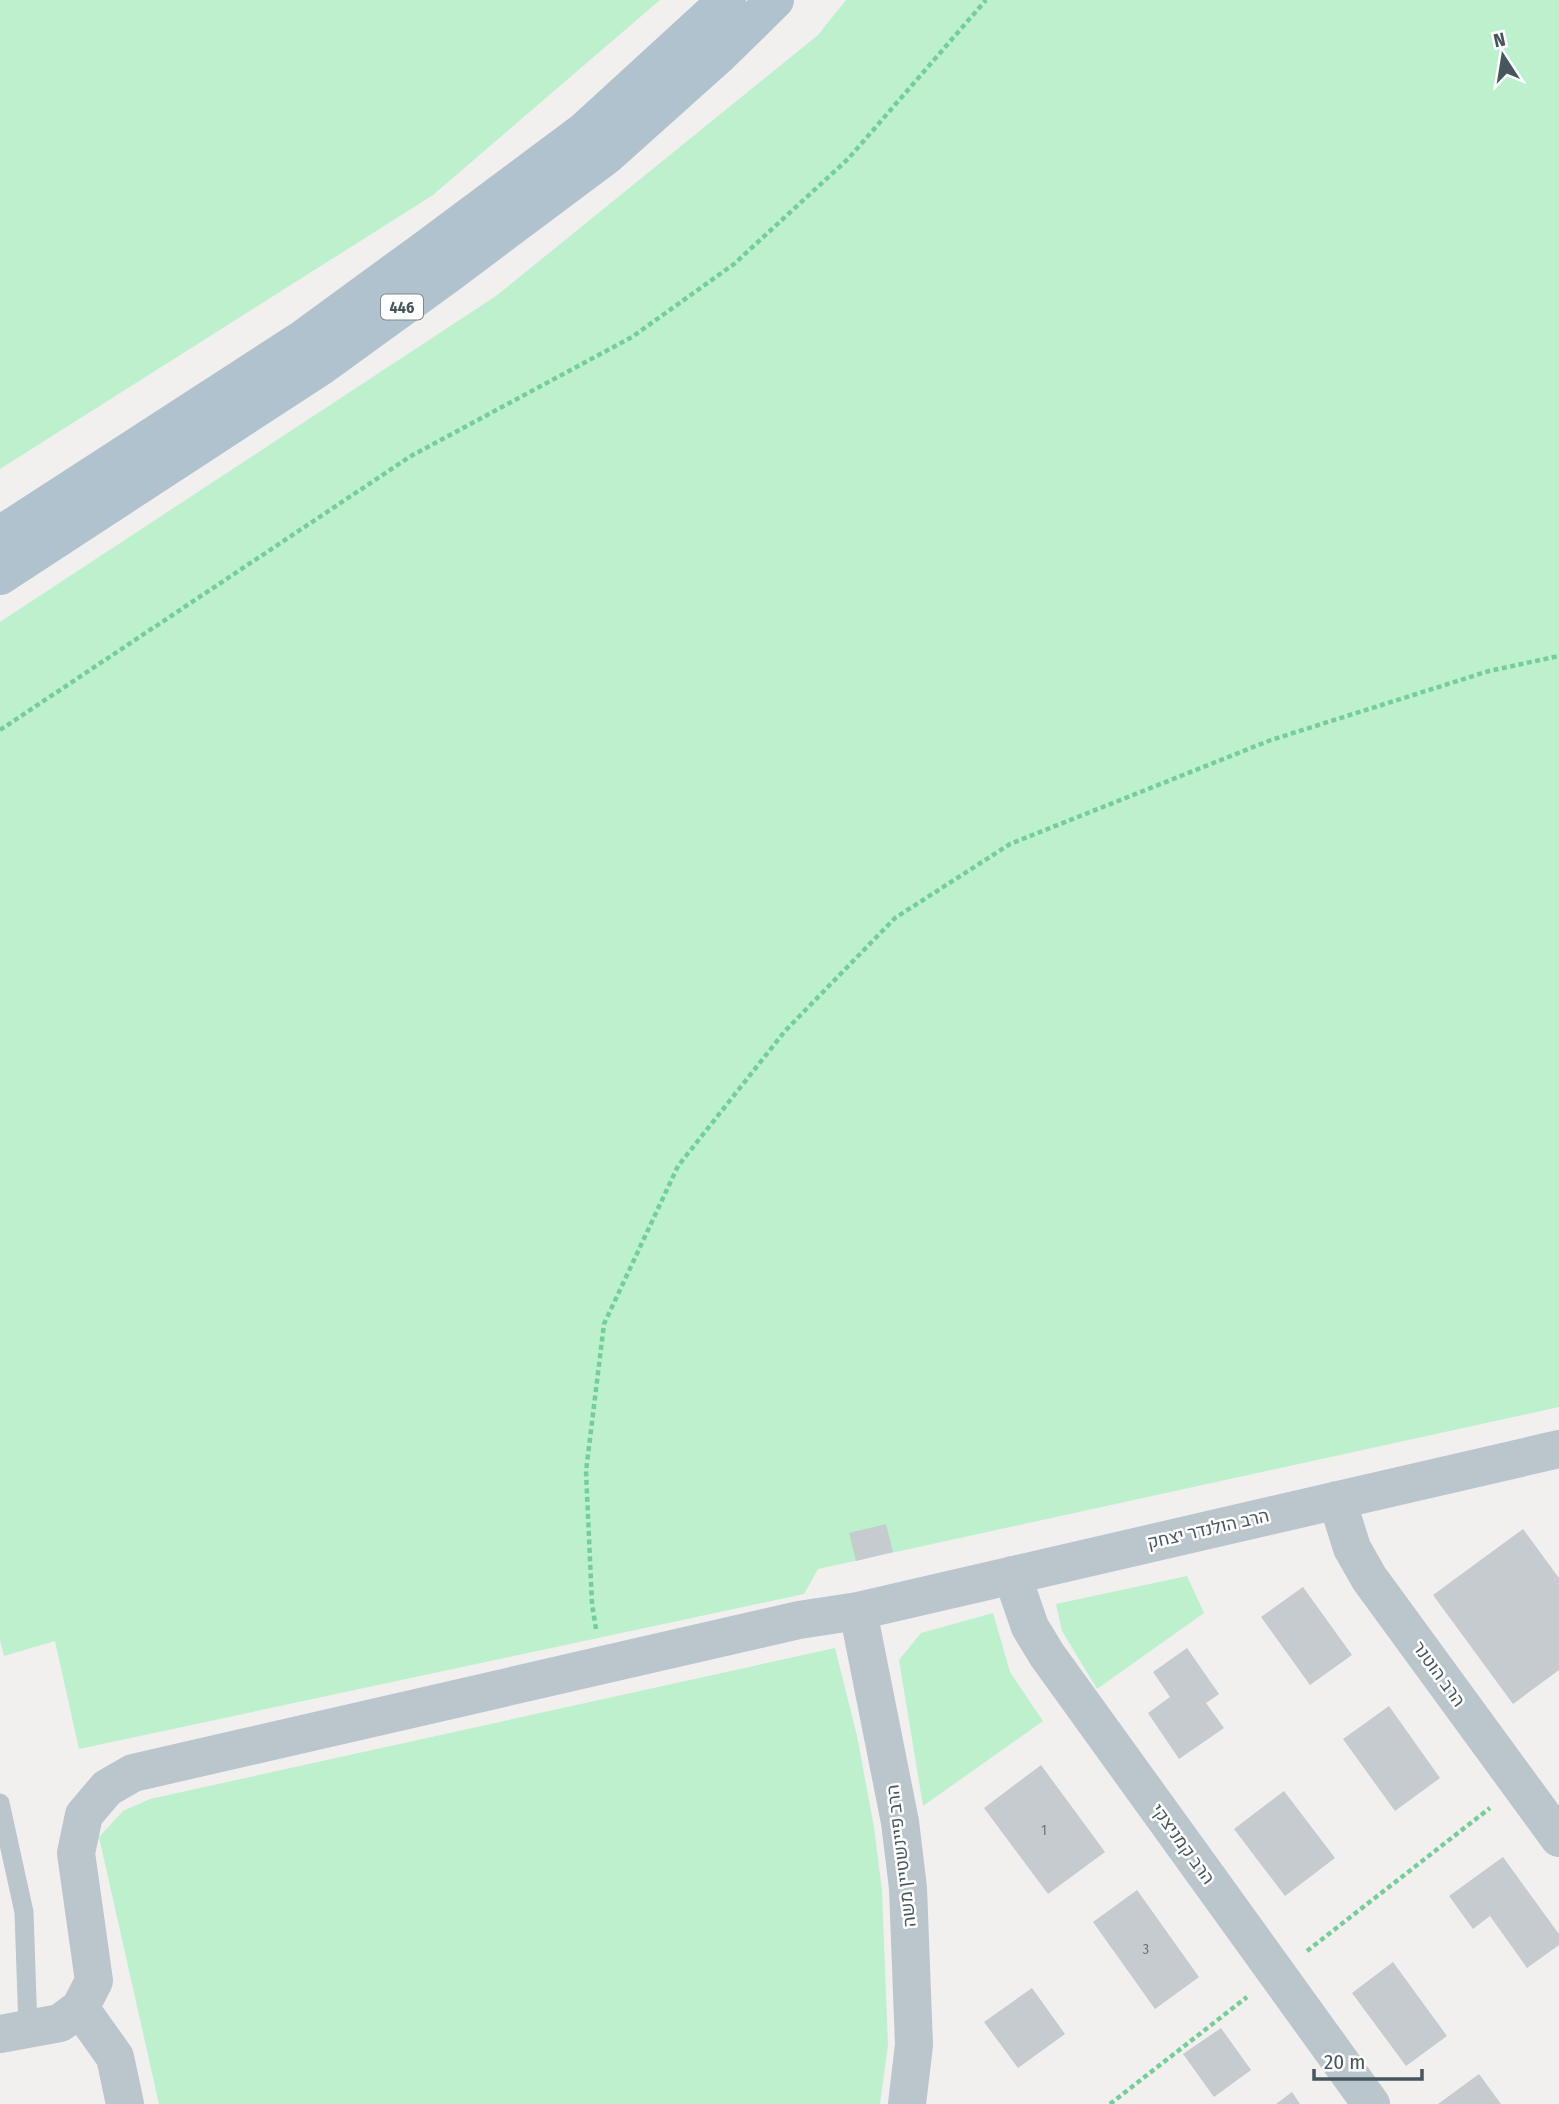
<svg xmlns="http://www.w3.org/2000/svg" width="1559" height="2104" font-family="'Fira Sans Condensed',Heebo,sans-serif">
<style>
.green{fill:#bdf0cc}
.building{fill:#c6cbcf}
.lines{fill:none;stroke-linecap:round;stroke-linejoin:round}
.path{stroke:#75ce9a;stroke-width:4.5;stroke-dasharray:5 3.5;stroke-linecap:butt}
.lane{stroke:#bbc5cc;stroke-width:19}
.street{stroke:#bbc5cc;stroke-width:38}
.primary{stroke:#afc2ce;stroke-width:38}
.labels{text-anchor:middle;stroke-width:5;stroke-linejoin:round;paint-order:stroke}
.number-label{font-size:14px;fill:#67727a}
.shield{fill:#fff;stroke:#7e888e;stroke-width:2}
.shield-label{font-size:16px;font-weight:bold;fill:#47555d}
.street-label{font-size:18px;fill:#47555d;stroke:#fff}
</style>
<rect width="100%" height="100%" fill="#f2efef"/>
<path class="green" d="M0,0h660l-227,195 -433,274z
M846,0h713v1407l-741,162 -14,25 -725,155 -24,-108 -51,15 -4,-16v-1018l496,-326 322,-261z
M1187,1576l17,37 -107,76 -35,-58 -6,-27z
M993,1613l17,59 33,49 -120,85 -24,-146 22,-27z
M835,1648l22,88 17,91 8,64 6,154 -8,59h-721l-60,-267 24,-26 27,-12z"/>
<path class="building" d="M886,1524l7,28 -37,9 -7,-28z
M1523,1529l36,49v92l-46,34 -80,-109z
M1303,1587l49,68 -42,30 -49,-68z
M1187,1648l32,46 -13,9 18,25 -45,31 -31,-46 22,-16 -17,-25z
M1389,1706l51,72 -45,33 -52,-72z
M1041,1765l64,87 -57,42 -64,-86z
M1284,1791l51,67 -50,38 -51,-67z
M1503,1857l56,77v11l-32,23 -37,-52 -17,13 -24,-33z
M1137,1890l62,87 -44,32 -62,-87z
M1393,1962l54,74 -41,30 -54,-73z
M1032,1988l33,46 -47,34 -34,-46z
M1221,2028l30,42 -37,27 -31,-43z
M1479,2074l22,30h-63z
M1292,2092l8,12h-24z"/>
<g class="lines">
<path class="path" d="M0,730l411,-274 221,-119 102,-73 114,-105 138,-159
M596,1629l-4,-25 -6,-133 18,-147 74,-158 107,-135 110,-113 115,-74 261,-104 218,-69 70,-15
M1307,1951l183,-143
M1110,2104l137,-107"/>
<path class="lane" d="M0,1803l24,109 4,117"/>
<path class="street" d="M1337,1500l15,48 17,30 190,260
M1012,1575l18,52 17,28 324,449
M858,1611l42,211 8,66 6,157 -7,59
M80,2008l35,49 10,47
M0,2034l60,-11 20,-15 14,-27 -18,-128 8,-38 23,-27 26,-15 666,-153 59,-9 701,-162"/>
<path class="primary" d="M0,535l301,-195 126,-92 157,-117 143,-131
M0,576l320,-209 127,-92 159,-119 115,-103 54,-53"/>
</g>
<g class="labels">
<g class="number-label">
<text x="1044" y="1835">1</text>
<text x="1146" y="1954">3</text>
</g>
<rect class="shield" x="381" y="294.5" width="42" height="25" rx="5"/>
<g class="shield-label">
<text x="402" y="313">446</text>
</g>
<g class="street-label">
<text transform="translate(1208 1529) rotate(-13)" y="6">הרב הולנדר יצחק</text>
<text transform="translate(1439 1674) rotate(54)" y="6">הרב הוטנר</text>
<text transform="translate(1183 1844) rotate(54)" y="6">הרב קמניצקי</text>
<text transform="translate(901 1856) rotate(-97)" y="6">הרב פיינשטיין משה</text>
</g>
</g>
<g transform="translate(1503 56) rotate(348)" stroke="#ffffff" stroke-width="5" paint-order="stroke">
<path d="M0-5L12 26L0 18L-12 26Z" fill="#47555d"/>
<text y="-10" font-size="19" font-weight="bold" text-anchor="middle" fill="#47555d">N</text>
</g>
<path d="M1314 2069v10h108v-10" fill="none" stroke="#47555d" stroke-width="3.5"/>
<text x="1324" y="2069" font-size="21" fill="#47555d" stroke="#ffffff" stroke-width="5" paint-order="stroke">20 m</text>
</svg>
